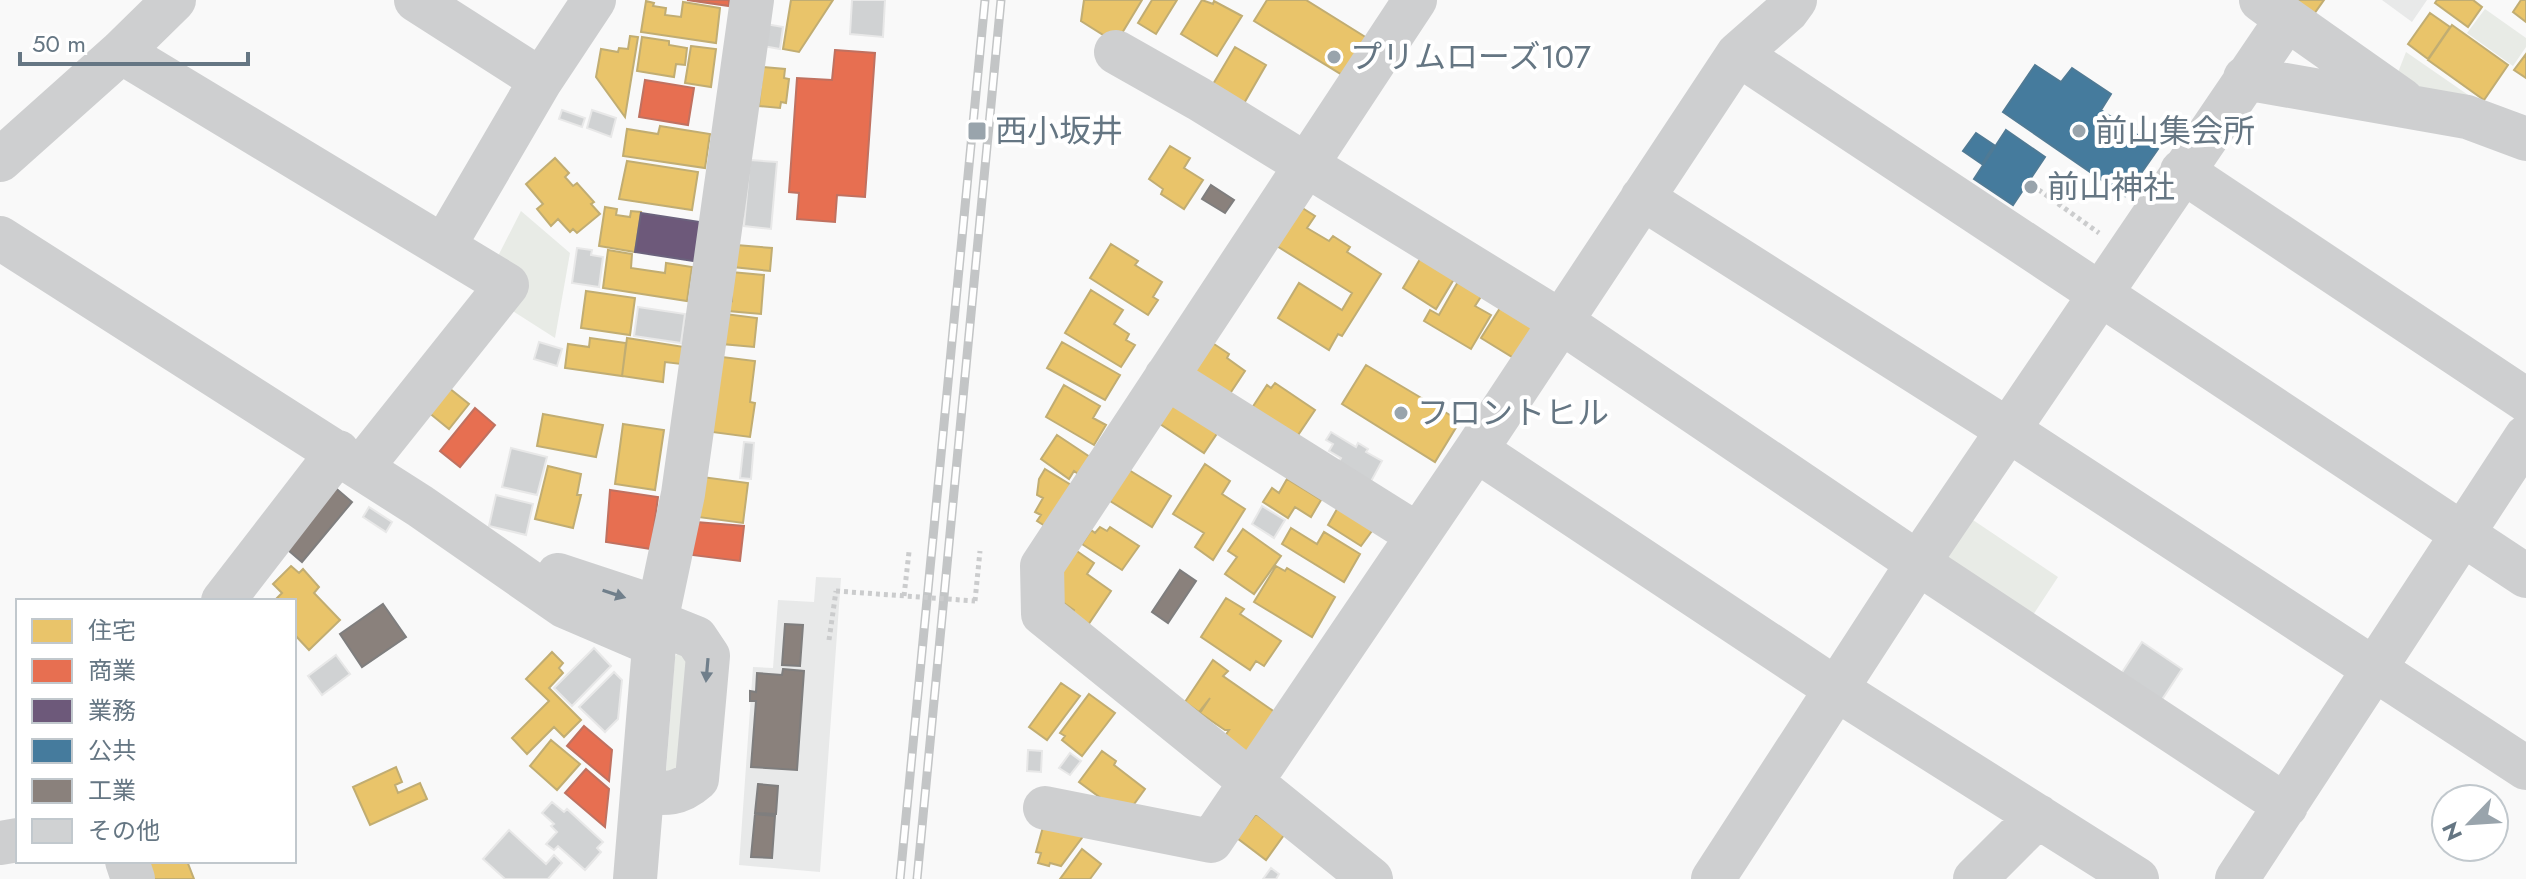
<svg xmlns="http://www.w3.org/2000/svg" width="2526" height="879" font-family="Jost,'Noto Sans JP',sans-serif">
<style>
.built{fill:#e8e9e9}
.green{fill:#e8ebe6}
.homes{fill:#e9c46a;stroke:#c1ad72;stroke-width:2}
.shops{fill:#e76f51;stroke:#c07160;stroke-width:2}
.offices{fill:#6d597a;stroke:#6b627d;stroke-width:2}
.public{fill:#457b9d;stroke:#4f7a95;stroke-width:2}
.industry{fill:#8a817c;stroke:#7f7e7e;stroke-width:2}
.building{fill:#d0d2d3;stroke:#e8e8e8;stroke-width:2}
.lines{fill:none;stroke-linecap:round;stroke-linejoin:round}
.path{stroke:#cbcccd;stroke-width:5;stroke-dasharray:4 4;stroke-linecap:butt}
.minor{stroke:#cecfd0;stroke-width:44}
.rail-casing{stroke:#c3c5c6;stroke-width:9}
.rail{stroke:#fff;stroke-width:6;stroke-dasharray:18;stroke-linecap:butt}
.path-bridge{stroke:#cbcccd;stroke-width:5;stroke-dasharray:4 4;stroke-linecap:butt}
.oneway{fill:#707f8b}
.poi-dot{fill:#99a4ac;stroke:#fff;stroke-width:3}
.labels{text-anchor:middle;stroke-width:8;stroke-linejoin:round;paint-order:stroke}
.poi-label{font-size:32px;fill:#657683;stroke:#fff;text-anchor:start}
</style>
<rect width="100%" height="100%" fill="#f9f9f9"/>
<path class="built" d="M2382,0h45l-15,22z
M816,577l25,1 -21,294 -81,-7 14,-198 20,1 5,-68 36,2z"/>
<path class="green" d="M2485,9l41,29v9l-13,19 -46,-33z
M2406,52l68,47 -13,10 -66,-29z
M521,211l49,42 -15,85 -47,-30 21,-24 -33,-24z
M1970,518l88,59 -31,47 -82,-68z
M678,652l10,1 -10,117 -12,1 9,-114z"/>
<path class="homes" d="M791,0h42l-34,52 -16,-3z
M1084,0h58l-26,43 -35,-22z
M1152,0h25l-21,34 -18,-11z
M1202,0l11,4 1,-3 28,15 -25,40 -36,-22z
M1267,0h39l61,38 -23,38 -90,-55z
M2280,0h44l-15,21z
M2437,0h36l9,7 -14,20 -33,-24z
M2521,0h5v22l-13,-10z
M646,1l8,2 -1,3 13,2 -1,7 16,2 2,-15 37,6 -4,35 -75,-11z
M2430,13l20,14 -22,32 -20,-15z
M2452,25l56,40 -24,35 -56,-40z
M630,36l8,1 -13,80 -29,-40 5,-28 17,3 1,-4 9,1z
M642,37l27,4v4l18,3 -2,17 -9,-1 -2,13 -37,-6z
M691,46l25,3 -5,38 -26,-4z
M1235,47l31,18 -23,40 -31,-19z
M2526,54v24l-12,-8z
M763,67l22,2 -1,9 5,1 -3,24 -5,-1 -1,6 -21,-2z
M660,126l50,8 -5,34 -82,-12 4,-27 31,5z
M1170,146l20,12 -6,10 19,12 -19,29 -23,-15 2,-5 -14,-10z
M555,158l14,15 -4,4 8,9 4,-3 17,19 -3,2 9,10 -23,19 -4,-4 -3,3 -12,-13 -7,7 -14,-17 6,-5 -17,-20z
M627,161l71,11 -6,38 -73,-11z
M1296,204l19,12 -8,12 22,13 4,-5 17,11 -3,5 34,22 -39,62 -4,-2 -9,16 -51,-32 21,-35 43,27 10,-17 -80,-50z
M605,207l12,2 -1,6 14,2 1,-6 10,1 -6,40 -36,-6z
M1111,244l27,17 -3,4 27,17 -9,15 5,3 -10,15 -58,-37z
M736,245l36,3 -2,23 -37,-4z
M608,250l24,4 -1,14 34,5 1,-10 26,4 -5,34 -84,-13z
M1423,254l34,20 -21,35 -33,-21z
M731,272l33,3 -3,39 -33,-3 1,-11 3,1z
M1459,280l23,15 -7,11 16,9 -20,34 -47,-28 6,-11 9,5z
M1091,290l32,20 -9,14 15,10 -3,6 9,5 -14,22 -56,-34z
M586,291l49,7 -5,37 -49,-7z
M1502,305l35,22 -20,33 -36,-22z
M725,314l32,4 -3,29 -32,-3z
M590,338l36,5 -4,33 -57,-8 3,-24 21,3z
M627,338l57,9 -3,17 -16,-2 -2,20 -41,-6z
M1208,340l21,14 -2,4 18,13 -20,30 -37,-30z
M1062,342l58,33 -15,25 -58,-32z
M722,357l33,4 -5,41 5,1 -5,34 -38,-5z
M1366,365l94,56 -25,41 -93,-58z
M1275,383l40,27 -21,31 -44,-30 17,-26 4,3z
M1064,385l36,21 -7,12 13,7 -12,20 -48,-28z
M449,388l20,16 -20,25 -21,-17z
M1173,398l47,31 -16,24 -47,-31z
M543,414l60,11 -7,32 -59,-11z
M623,424l41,6 -9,60 -40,-6z
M1057,435l39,26 -12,17 -10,-7 -5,8 -28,-20z
M1205,464l25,17 -8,13 23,15 -32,51 -18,-13 9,-14 -31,-19z
M548,466l33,8 -4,21h4l-8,33 -38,-9z
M1045,469l31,19 -31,38 -8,-5 4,-6 -6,-3 8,-14 -6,-3 2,-16z
M1129,470l42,26 -19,31 -42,-26z
M702,477l46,6 -5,40 -45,-6z
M1287,479l34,21 -10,17 -16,-10 -7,11 -25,-16 9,-14 7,5z
M1341,502l36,22 -16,22 -33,-21z
M1100,527l7,4 3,-4 29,19 -17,24 -40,-26 9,-14 4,3z
M1291,528l26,16 7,-12 36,22 -16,28 -62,-38z
M1243,529l38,27 -27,38 -29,-20 12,-17 -9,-6z
M1071,547l23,16 -7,11 24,17 -23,34 -16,-11 2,-4 -13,-9 -10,-25z
M291,566l8,7 4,-4 16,18 -5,6 26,27 -31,30 -15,-16v-33h-20l8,-8 -9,-9z
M1276,566l9,5 2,-3 48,29 -23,40 -58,-35z
M1226,598l18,11 -4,5 41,27 -17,25 -8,-5 -6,9 -49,-33z
M552,652l11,11 -4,5 4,5 -14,15 32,32 -17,17 -10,-10 -27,27 -15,-16 37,-37 -23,-22z
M1213,660l15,11 -5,5 56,39 -29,43 -27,-19 6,-9h-4l-25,-17 10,-15 -11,14 -14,-10z
M1061,683l19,13 -33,44 -18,-13z
M1089,694l26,19 -33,43 -20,-16 3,-4 -5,-3z
M551,740l29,24 -23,26 -27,-24z
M1102,751l14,10 -2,4 31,24 -16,22 -16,-4 -34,-25z
M396,767l6,15 -7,3 3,8 22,-10 7,16 -57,26 -17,-38z
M1256,814l28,21 -18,25 -29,-22z
M1043,827h47l-29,39 -11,-3 -1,3 -11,-3 3,-10 -5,-1z
M1082,849l19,15 -11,15h-30z
M142,861h45l7,18h-45z"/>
<path class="shops" d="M687,0h42v6z
M835,50l40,3 -10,144 -28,-2 -2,27 -38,-3 2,-26 -10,-1 8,-114 35,2z
M645,80l49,8 -6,37 -49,-8z
M475,408l20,17 -35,42 -20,-16z
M610,490l48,7 -7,52 -45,-7z
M696,522l48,4 -4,35 -48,-6z
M584,726l28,24 -3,31 -42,-35z
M586,769l23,20 -4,38 -40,-34z"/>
<path class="offices" d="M641,213l59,9 -6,39 -59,-9z"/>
<path class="public" d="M2035,65l26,17 11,-14 39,26 -10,16 57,39 -33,47 -122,-84z
M2006,130l39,27 -32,48 -39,-26z
M1976,133l18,12 -12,19 -19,-13z"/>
<path class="industry" d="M1211,185l23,15 -9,13 -23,-14z
M332,485l20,17 -50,60 -20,-17z
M1180,570l16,11 -28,42 -16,-11z
M383,604l23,33 -44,30 -22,-33z
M785,624l18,1 -3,41 -18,-1z
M783,669l21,2 -7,99 -46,-3 5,-66h-6v-10l6,1 1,-19 25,2z
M758,784l20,2 -2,28 -21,-1z
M755,814l20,2 -3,42 -21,-1z"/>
<path class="building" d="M852,0h33l-2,37 -33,-3z
M766,24l17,3 -3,22 -17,-3z
M562,110l23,8 -3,9 -23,-8z
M592,110l24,8 -5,19 -24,-9z
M750,160l27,2 -6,67 -27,-3z
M577,248l15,2 -1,5 12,2 -4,30 -27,-4z
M638,307l47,7 -4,29 -47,-7z
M539,342l23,7 -5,17 -23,-7z
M1331,432l25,15 2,-4 10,6 -2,3 16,9 -15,28 -34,-19 8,-12 -12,-7 4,-7 -7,-4z
M744,442l10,1 -3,36 -11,-1z
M511,448l36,9 -10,38 -35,-8z
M496,495l37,9 -7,31 -37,-9z
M1262,506l23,14 -11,18 -22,-14z
M369,507l23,15 -6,10 -23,-15z
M2142,642l40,27 -23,35 -40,-27z
M594,648l17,18 -39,40 -18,-18z
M336,655l14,19 -28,21 -14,-19z
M614,672l8,8 -4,39 -13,13 -26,-25z
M1028,750l14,1 -1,21 -14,-1z
M1070,753l11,8 -11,14 -11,-7z
M552,802l12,10 3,-3 36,33 -6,6 4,4 -16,18 -27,-24 -4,4 -8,-6 11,-12 -6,-6 3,-2 -12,-11z
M509,830l37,34 8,-9 8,8 -14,16h-43l-22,-20z
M1271,868l8,6 -3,5h-13z"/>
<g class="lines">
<path class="path" d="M2032,185l67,48
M904,596l5,-44
M975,601l5,-50
M829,640l7,-49"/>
<path class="minor" d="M416,0l125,80
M2287,19l115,81
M121,52l386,233 -146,183
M1116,52l83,47 361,222 358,242 368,243
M1738,54l788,522
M2245,78l222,39 59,22
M0,160l121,-108 53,-52
M2182,171l344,229
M1642,198l366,232 518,338
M0,238l420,268 144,100 91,39
M444,246l97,-166 53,-80
M1166,377l252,158
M1476,450l360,239 301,190
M558,575l100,33
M223,601l115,-149
M643,792c23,2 36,3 54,-13l11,-123 -12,-18 -40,-16
M1045,808l166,33 265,-391 262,-396 49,-43 8,-11
M0,843l18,-3
M127,861l6,18
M635,879l21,-257 27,-128 69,-494
M1371,879l-328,-265 -1,-48 373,-566
M1713,879l205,-316 369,-544 -26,-19
M1975,879l63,-63
M2237,879l289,-442"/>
<g class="rail-casing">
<path id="rail" d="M900,879l85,-879
M917,879l84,-879"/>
</g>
<use href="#rail" class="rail"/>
<path class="path-bridge" d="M836,591l139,10"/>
</g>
<defs><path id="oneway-solid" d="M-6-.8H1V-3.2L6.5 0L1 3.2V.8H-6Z" transform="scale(2)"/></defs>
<g class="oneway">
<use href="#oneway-solid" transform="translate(614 594) rotate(18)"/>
<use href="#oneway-solid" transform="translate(707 670) rotate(95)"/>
</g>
<g class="poi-dot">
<circle cx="1334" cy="57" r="8"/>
<rect x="967" y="121" width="20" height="20" rx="4"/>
<circle cx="2079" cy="131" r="8"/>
<circle cx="2031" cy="187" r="8"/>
<circle cx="1401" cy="413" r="8"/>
</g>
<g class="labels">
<g class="poi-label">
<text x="1350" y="68">プリムローズ107</text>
<text x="995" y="142">西小坂井</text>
<text x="2095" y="142">前山集会所</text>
<text x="2047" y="198">前山神社</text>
<text x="1417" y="424">フロントヒル</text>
</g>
</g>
<rect x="16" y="599" width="280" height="264" fill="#ffffff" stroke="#c1c8cd" stroke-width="2"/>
<rect x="32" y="619" width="40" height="24" fill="#e9c46a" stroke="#c1c8cd" stroke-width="2"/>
<text x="88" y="639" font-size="24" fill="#657683">住宅</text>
<rect x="32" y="659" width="40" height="24" fill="#e76f51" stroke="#c1c8cd" stroke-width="2"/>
<text x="88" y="679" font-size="24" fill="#657683">商業</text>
<rect x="32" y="699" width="40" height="24" fill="#6d597a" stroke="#c1c8cd" stroke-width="2"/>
<text x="88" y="719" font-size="24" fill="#657683">業務</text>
<rect x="32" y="739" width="40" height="24" fill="#457b9d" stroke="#c1c8cd" stroke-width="2"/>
<text x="88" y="759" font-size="24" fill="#657683">公共</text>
<rect x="32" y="779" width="40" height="24" fill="#8a817c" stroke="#c1c8cd" stroke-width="2"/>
<text x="88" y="799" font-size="24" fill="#657683">工業</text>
<rect x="32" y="819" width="40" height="24" fill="#d0d2d3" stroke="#c1c8cd" stroke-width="2"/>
<text x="88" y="839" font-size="24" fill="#657683">その他</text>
<g transform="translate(2470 823) rotate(245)"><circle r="38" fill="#ffffff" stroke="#c1c8cd" stroke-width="2"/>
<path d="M0-6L14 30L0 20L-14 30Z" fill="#99a4ac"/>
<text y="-12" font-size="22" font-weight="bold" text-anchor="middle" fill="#657683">N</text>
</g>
<path d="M20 52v12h228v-12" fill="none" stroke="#657683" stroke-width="4"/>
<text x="32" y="52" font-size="24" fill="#657683" stroke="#ffffff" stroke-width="6" paint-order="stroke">50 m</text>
</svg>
